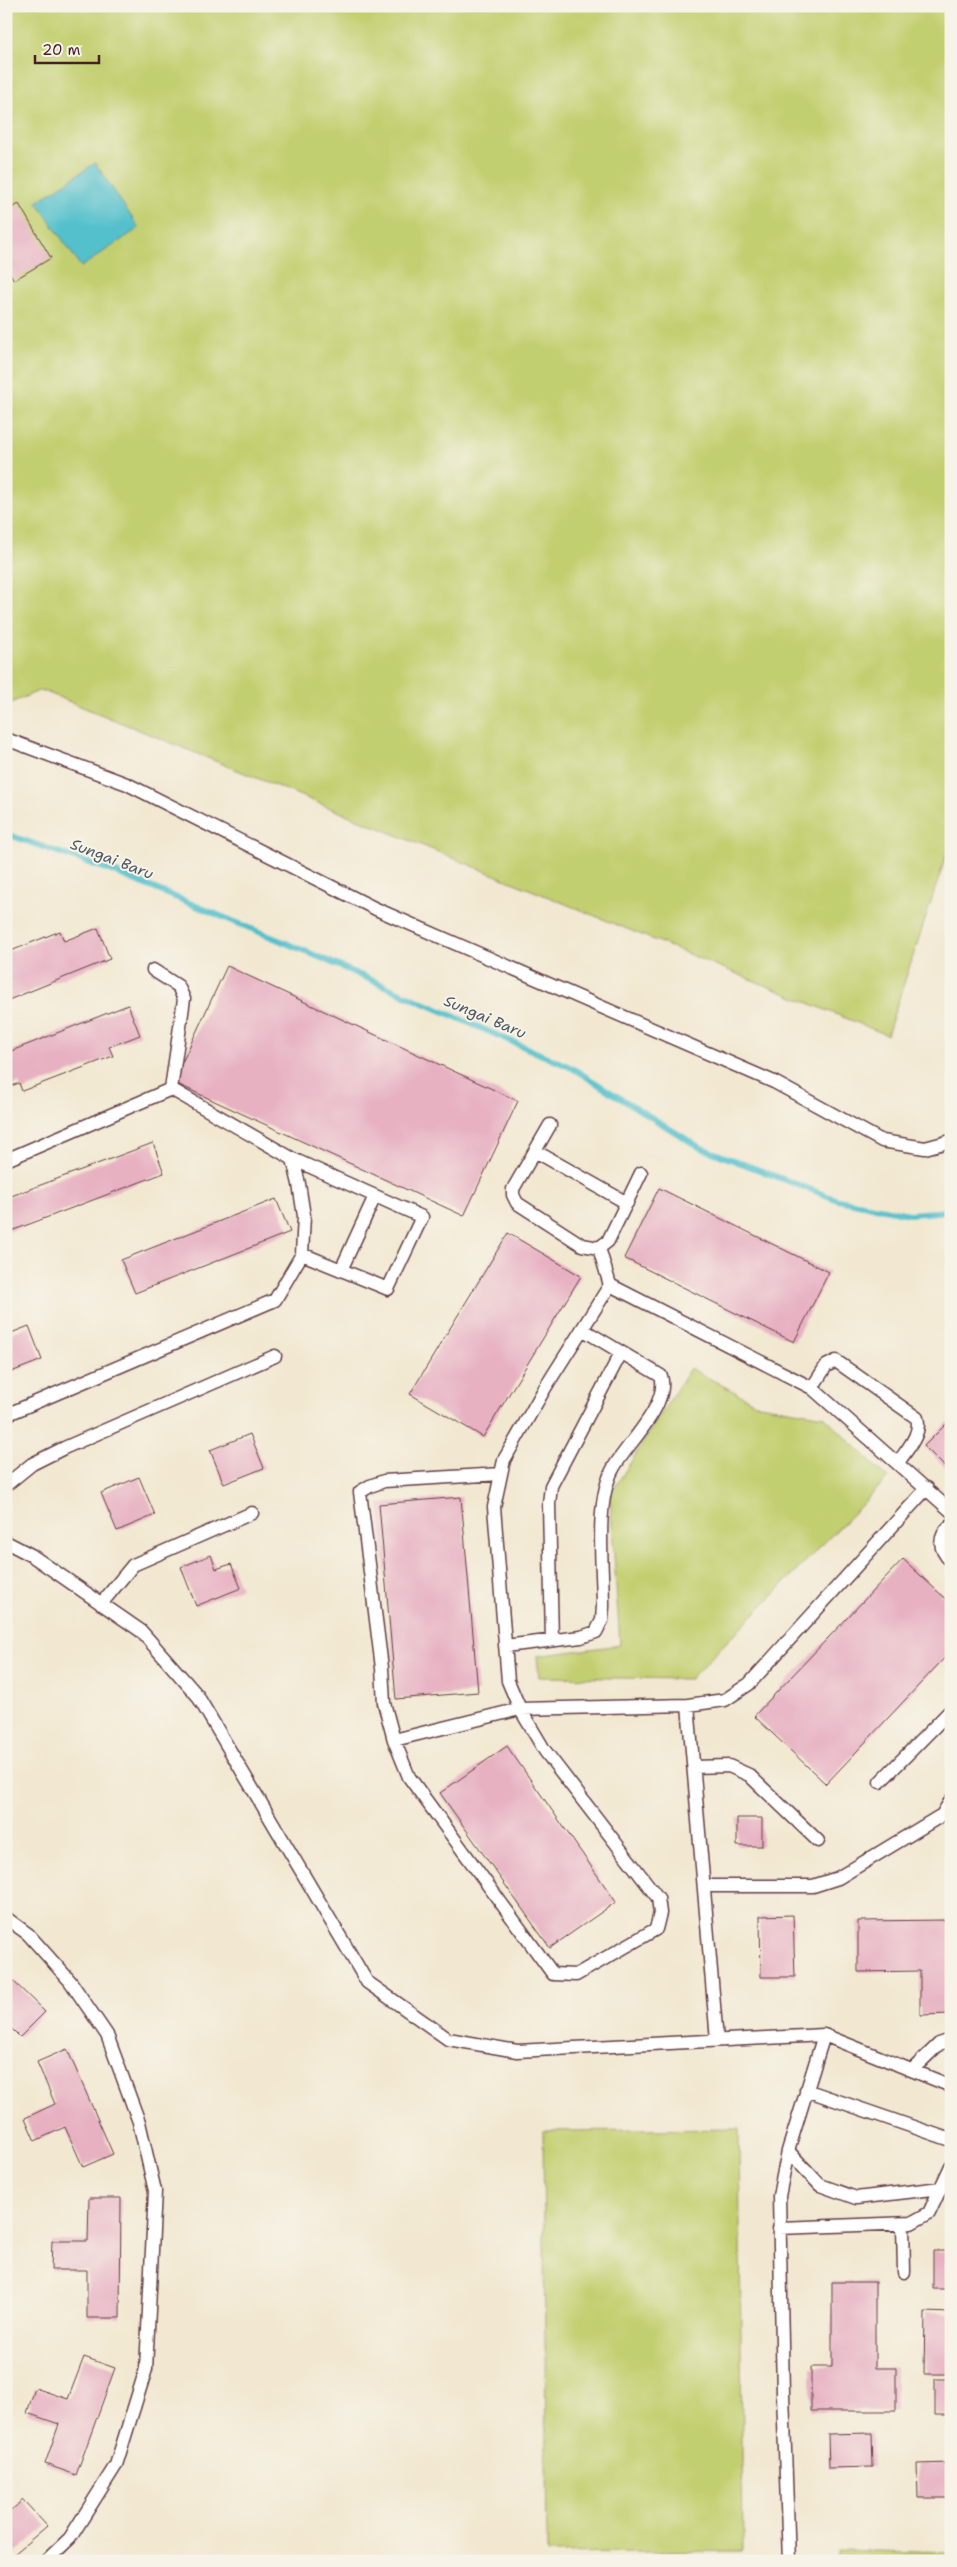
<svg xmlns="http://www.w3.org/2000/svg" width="957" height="2567" font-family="'Shantell Sans',sans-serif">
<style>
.green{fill:#c2cf70;stroke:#86774e}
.water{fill:#53c0cc;stroke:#4e707c}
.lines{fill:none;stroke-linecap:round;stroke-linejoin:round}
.stream{stroke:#53c0cc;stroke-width:6}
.building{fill:#e7b1c2}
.service-casing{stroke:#633d44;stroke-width:15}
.service{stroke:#fff;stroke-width:12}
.labels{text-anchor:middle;stroke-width:4;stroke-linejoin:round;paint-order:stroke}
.water-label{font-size:15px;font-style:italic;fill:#4d5763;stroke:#f7f3e8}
</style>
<rect width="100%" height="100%" fill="#f7f3e8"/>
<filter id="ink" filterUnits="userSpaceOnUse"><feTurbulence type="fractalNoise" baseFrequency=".02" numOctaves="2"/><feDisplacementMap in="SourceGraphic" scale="10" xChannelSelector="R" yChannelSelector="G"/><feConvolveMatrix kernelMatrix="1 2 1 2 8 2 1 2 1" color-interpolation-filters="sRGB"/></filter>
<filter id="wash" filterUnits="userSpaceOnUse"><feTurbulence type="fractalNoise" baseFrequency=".0096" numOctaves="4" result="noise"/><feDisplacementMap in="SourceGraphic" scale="20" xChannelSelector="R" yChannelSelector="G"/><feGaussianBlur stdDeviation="1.12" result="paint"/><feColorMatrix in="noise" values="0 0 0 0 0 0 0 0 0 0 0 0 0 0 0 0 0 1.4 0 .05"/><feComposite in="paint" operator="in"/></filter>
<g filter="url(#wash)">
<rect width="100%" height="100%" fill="#f2e8d1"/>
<path class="green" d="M6,6h945v835l-64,194 -846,-345 -35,15z
M690,1368l69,37 65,11 64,62 -198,201 -151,-2 -2,-21 83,-11 -10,-150z
M739,2129l4,422 -196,2 -4,-422z
M838,2550l113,3v8h-113z"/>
<path class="water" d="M95,163l44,65 -58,39 -44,-65z"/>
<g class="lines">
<path class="stream" d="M6,834l106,37 193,80 267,117 127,79 139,53 71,14 42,-3"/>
</g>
<g id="blocks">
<path class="building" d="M19,204l32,54 -37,22 -8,-13v-56z
M98,928l12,31 -104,42v-48l54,-22 4,10z
M227,966l291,135 -54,115 -291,-134z
M128,1005l12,30 -31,12 4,9 -91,35 -3,-8 -13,5v-35z
M153,1143l11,30 -158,60v-35z
M659,1188l170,84 -35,70 -170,-84z
M276,1199l14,33 -155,61 -14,-33z
M508,1233l73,43 -98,161 -73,-43z
M29,1326l13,34 -36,14v-39z
M951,1419v54l-27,-27z
M250,1434l14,34 -40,16 -14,-34z
M139,1477l16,38 -38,16 -16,-38z
M461,1497l17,195 -82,7 -17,-195z
M211,1555l5,14 15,-5 10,24 -45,18 -15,-39z
M903,1559l48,45v47l-125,133 -72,-68z
M507,1746l109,156 -66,46 -110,-155z
M737,1818h25v28h-25z
M793,1915l2,62h-34l-1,-61z
M951,1920v94l-31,1v-44l-62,1v-51z
M6,1974l39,38 -25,25 -14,-14z
M67,2049l46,105 -30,13 -18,-40 -30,14 -10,-23 30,-14 -18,-42z
M89,2198h32l-1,120h-33v-48h-36l1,-29h36z
M933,2251h18v38h-18z
M832,2282h43v86h21v43h-85v-44h21z
M925,2312l26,1v61h-27z
M84,2357l31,11 -39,107 -31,-11 14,-40 -32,-11 8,-25 33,11z
M935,2379h16v36h-16z
M872,2433l1,34 -44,1 -1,-34z
M951,2463v35h-33l-1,-34z
M23,2500l24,26 -41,35v-46z"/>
</g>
</g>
<g filter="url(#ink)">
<use href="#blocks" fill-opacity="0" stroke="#633d44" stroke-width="1"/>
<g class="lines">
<g class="service-casing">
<path id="service" d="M6,739l121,45 249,125 398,173 108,59 43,7 26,-7
M153,970l25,16 6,13 -13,90
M171,1089l122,70 129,58 -34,72 -86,-35
M550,1125l-37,64v6l4,8 65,42 17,3 9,-7 33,-68
M535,1151l92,52
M6,1160l165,-71
M599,1248l11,37 202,103 139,123
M341,1270l34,-74
M812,1388l14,-22 10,-5 81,57c5,16 -10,31 -19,45
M6,1415l269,-115 27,-46 2,-38 -5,-32 -6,-25
M501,1474l-117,7 -14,5 -10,6 22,176 2,35 10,37 15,37 144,197 23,1 80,-46 4,-16 -2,-15 -113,-147 -25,-42 -12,-28 -14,-174 10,-47 41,-72 65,-103
M6,1485l26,-21 32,-16 211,-92
M951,1525c-13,11 -13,24 0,36
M6,1542l25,13 110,76 56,64 170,287 81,57 69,12 307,-16 127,51
M101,1604l32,-39 119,-52
M552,1640l-3,-136 2,-18 70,-133
M505,1646l76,-9 15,-5 6,-12 1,-14c0,-39 -9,-105 11,-139 14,-24 56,-63 47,-91l-79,-47
M688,1705l29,335
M394,1740l126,-31 168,-4 37,-5 24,-16 178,-196
M694,1767l35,-1 20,9 69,66
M880,1782l71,-72
M704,1886h109l25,-8 104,-63 9,-15
M6,1918l22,16 42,47 37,54 32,87 16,69 -9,178 -30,96 -46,73 -24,23
M912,2070l27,-26 12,-4
M806,2090l145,50
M788,2151l32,34 36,13 85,-10
M903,2224l1,48
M779,2228l132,-5 18,-10 22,-47
M789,2561l-6,-167 -4,-198 9,-45 36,-116"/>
</g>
<use href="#service" class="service"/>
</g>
</g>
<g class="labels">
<g class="water-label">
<text transform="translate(112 859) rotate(21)" y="5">Sungai Baru</text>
<text transform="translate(485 1017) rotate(23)" y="5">Sungai Baru</text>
</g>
</g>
<rect width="957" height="2567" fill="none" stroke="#f7f3e8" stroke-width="25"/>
<path d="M35 55v8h64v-8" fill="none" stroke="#4a1f2b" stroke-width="2.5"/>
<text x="42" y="55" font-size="15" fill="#4a1f2b" stroke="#f7f3e8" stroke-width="4" paint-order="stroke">20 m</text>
</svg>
